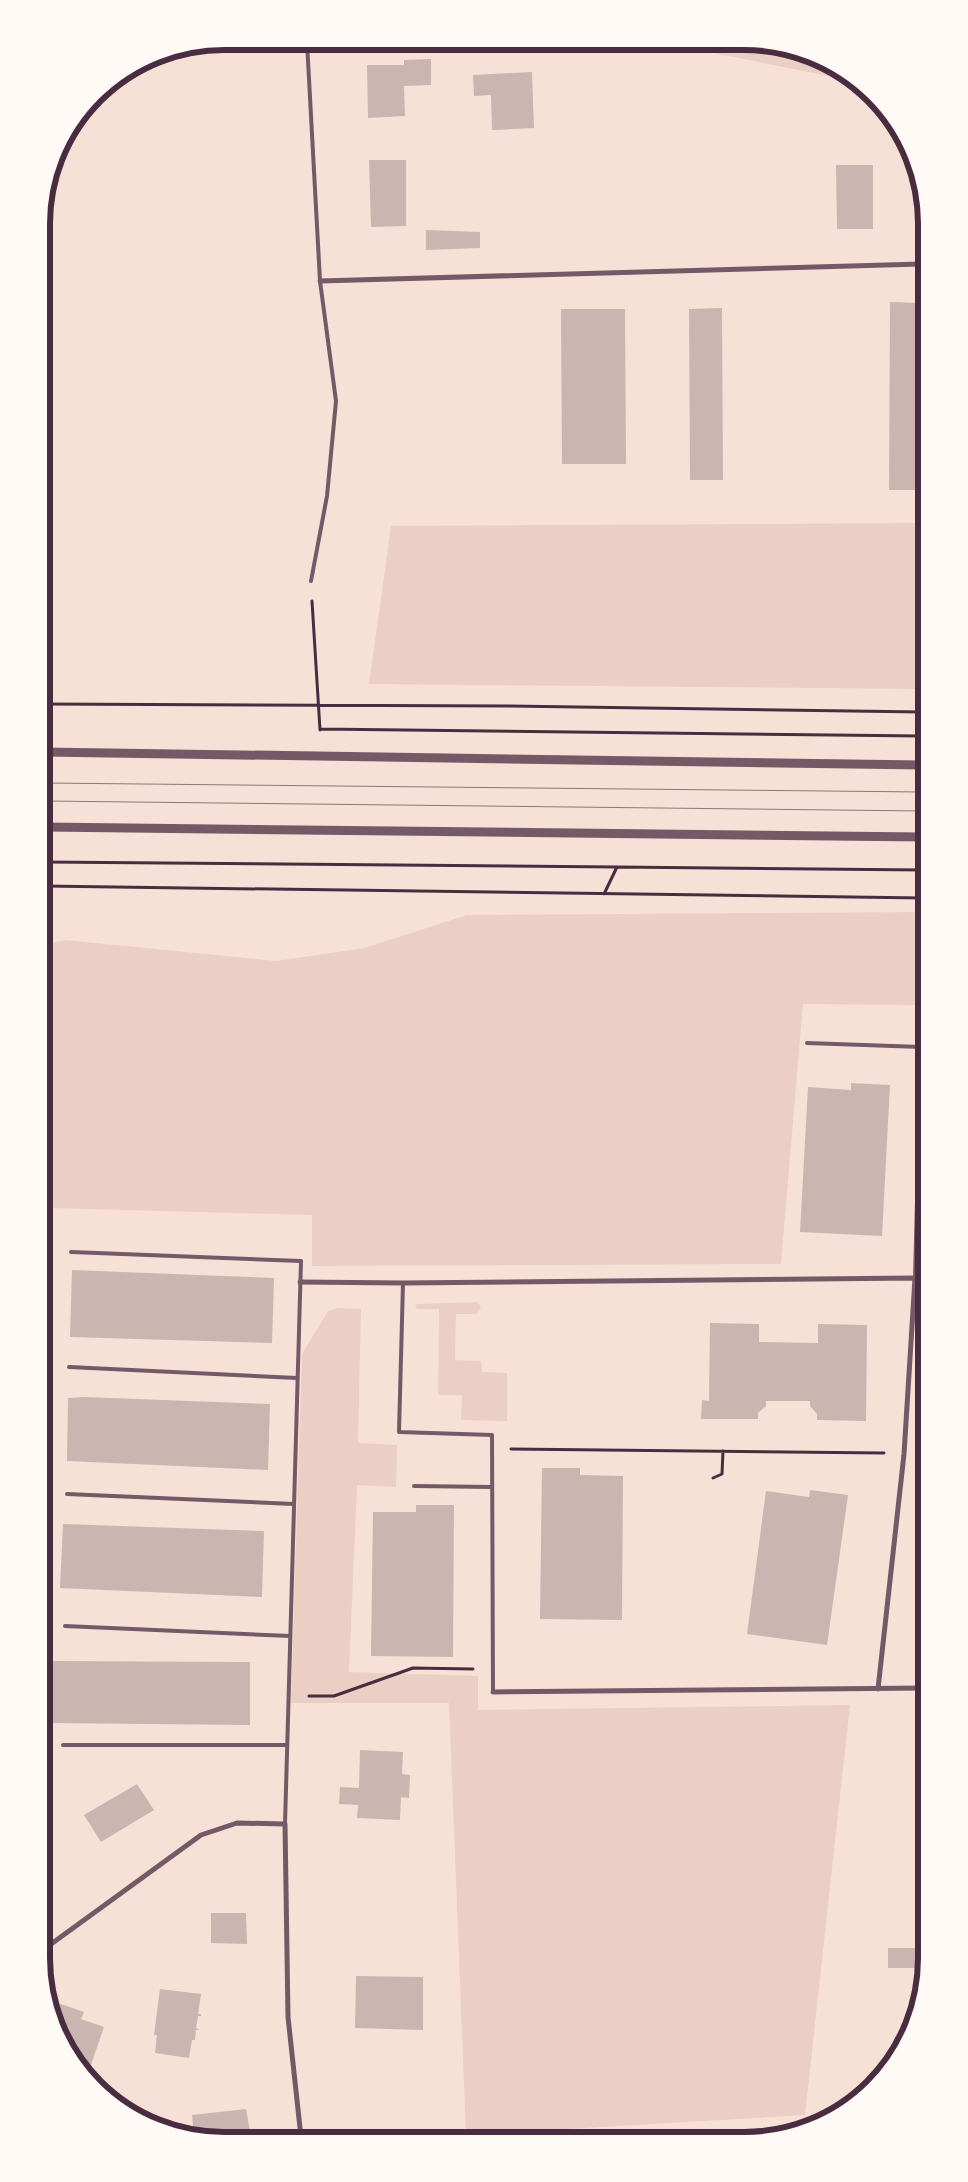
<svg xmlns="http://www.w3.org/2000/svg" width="968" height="2182" font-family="'Exo 2',sans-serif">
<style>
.green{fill:#ebcfc5}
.building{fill:#ccb4b1}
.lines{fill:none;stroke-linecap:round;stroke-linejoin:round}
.path{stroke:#4a2c40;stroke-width:3}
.service{stroke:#755966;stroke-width:4}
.minor{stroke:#755966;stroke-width:5}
.tertiary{stroke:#755966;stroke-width:9}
.tram{stroke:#8f747c;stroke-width:1}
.rim{fill:none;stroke:#4a2c40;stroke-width:6}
</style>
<rect width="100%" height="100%" fill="#f7e1d7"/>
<path class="green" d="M668,44l112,1 45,15 34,22z
M922,523v166l-553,-5 22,-158z
M923,912v93l-120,-1 -22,260 -469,2v-51l-261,-7 -2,63 -4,25 -1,-351 21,-5 211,21 88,-13 103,-33z
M477,1302l4,5 -5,7h-20l-1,46 26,1 1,11 25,1v48l-46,-1 1,-25h-24l1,-86h-22l-2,-3 2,-2z
M337,1308l24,1 -3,134 39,2 -1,42 -39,-2 -8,187 129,4v34l372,-5 -45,410 -339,20 -17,-432h-158l11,-349 26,-43z
M924,1386l1,59h-5z"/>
<path class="building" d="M431,59v26l-27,1 1,30 -37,2 -1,-53h37v-5z
M532,72l2,56 -42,2 -1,-35 -17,1 -1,-21z
M369,160h37v66l-35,1z
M836,165h37v64h-36z
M426,230l54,2v16l-54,2z
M890,302l31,1v187h-32z
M722,308l1,172h-33l-1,-171z
M561,309h64l1,155h-64z
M851,1083l39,2 -8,151 -82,-4 8,-145 43,3z
M72,1270l202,8 -2,65 -202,-6z
M710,1323l49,1v18l59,1v-19l49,1 -1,96 -49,-1v-6l-7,-8v-5h-44v5l-8,7v6h-57l1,-19 7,1z
M84,1397l186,7 -2,66 -201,-9 1,-63z
M542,1468h38v7l43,1 -1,144 -82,-1z
M810,1490l38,5 -21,150 -80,-11 19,-143 43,6z
M416,1505h38l-1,152 -82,-1 2,-144h43z
M63,1524l201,7 -2,66 -202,-9z
M48,1661l202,1v63l-202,-2z
M360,1750l43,2 -1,22 8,1 -1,23 -8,-1 -1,23 -43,-2 1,-13 -19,-1 1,-17 19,1z
M137,1784l17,26 -53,32 -17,-27z
M211,1913h35l1,31 -36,-1z
M888,1948h31v20h-31z
M356,1976l67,1v53l-68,-2z
M160,1989l41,5 -3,20h3v2h-3l-2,12 3,2h-3l-1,10h-3l-3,18 -34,-5 2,-18h-3z
M58,2003l26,9 -3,7 23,8 -17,49 -21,-26 -15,-36 3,1z
M246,2109l5,28h-57l-2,-22z
M387,2130v3l17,-1v4l-49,1 -1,-2 19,-2v-2z"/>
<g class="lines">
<path class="path" d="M312,601l8,129
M43,704l467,2 412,6
M320,729l602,7
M44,862l573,5
M44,886l879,12
M604,894l13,-27 306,3
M511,1449l373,4
M713,1478l9,-4 1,-23
M309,1696h25l79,-28 60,1"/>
<path class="service" d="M307,42l13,239 16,120 -9,95 -16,85
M807,1043l114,4 -6,231
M71,1252l230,9 -16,563
M403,1283l-4,149 93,3 1,257
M69,1367l228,11
M414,1486l78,1
M67,1494l227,10
M65,1626l225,10
M63,1745h224"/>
<path class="minor" d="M320,281l601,-17
M300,1282l103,1 512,-5 -11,176 -26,235
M493,1692l432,-4
M47,1947l154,-112 36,-12 48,1 3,193 13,120"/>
<path class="tertiary" d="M43,752l879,13
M44,827l879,10"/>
<path class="tram" d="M44,783l878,9
M44,801l879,10"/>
</g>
<path d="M0 0H968V2182H0ZM224 50H744A174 174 0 0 1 918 224V1958A174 174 0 0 1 744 2132H224A174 174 0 0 1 50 1958V224A174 174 0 0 1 224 50Z" fill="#fffaf5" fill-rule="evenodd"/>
<path class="rim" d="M224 50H744A174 174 0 0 1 918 224V1958A174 174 0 0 1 744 2132H224A174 174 0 0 1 50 1958V224A174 174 0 0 1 224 50Z"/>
</svg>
